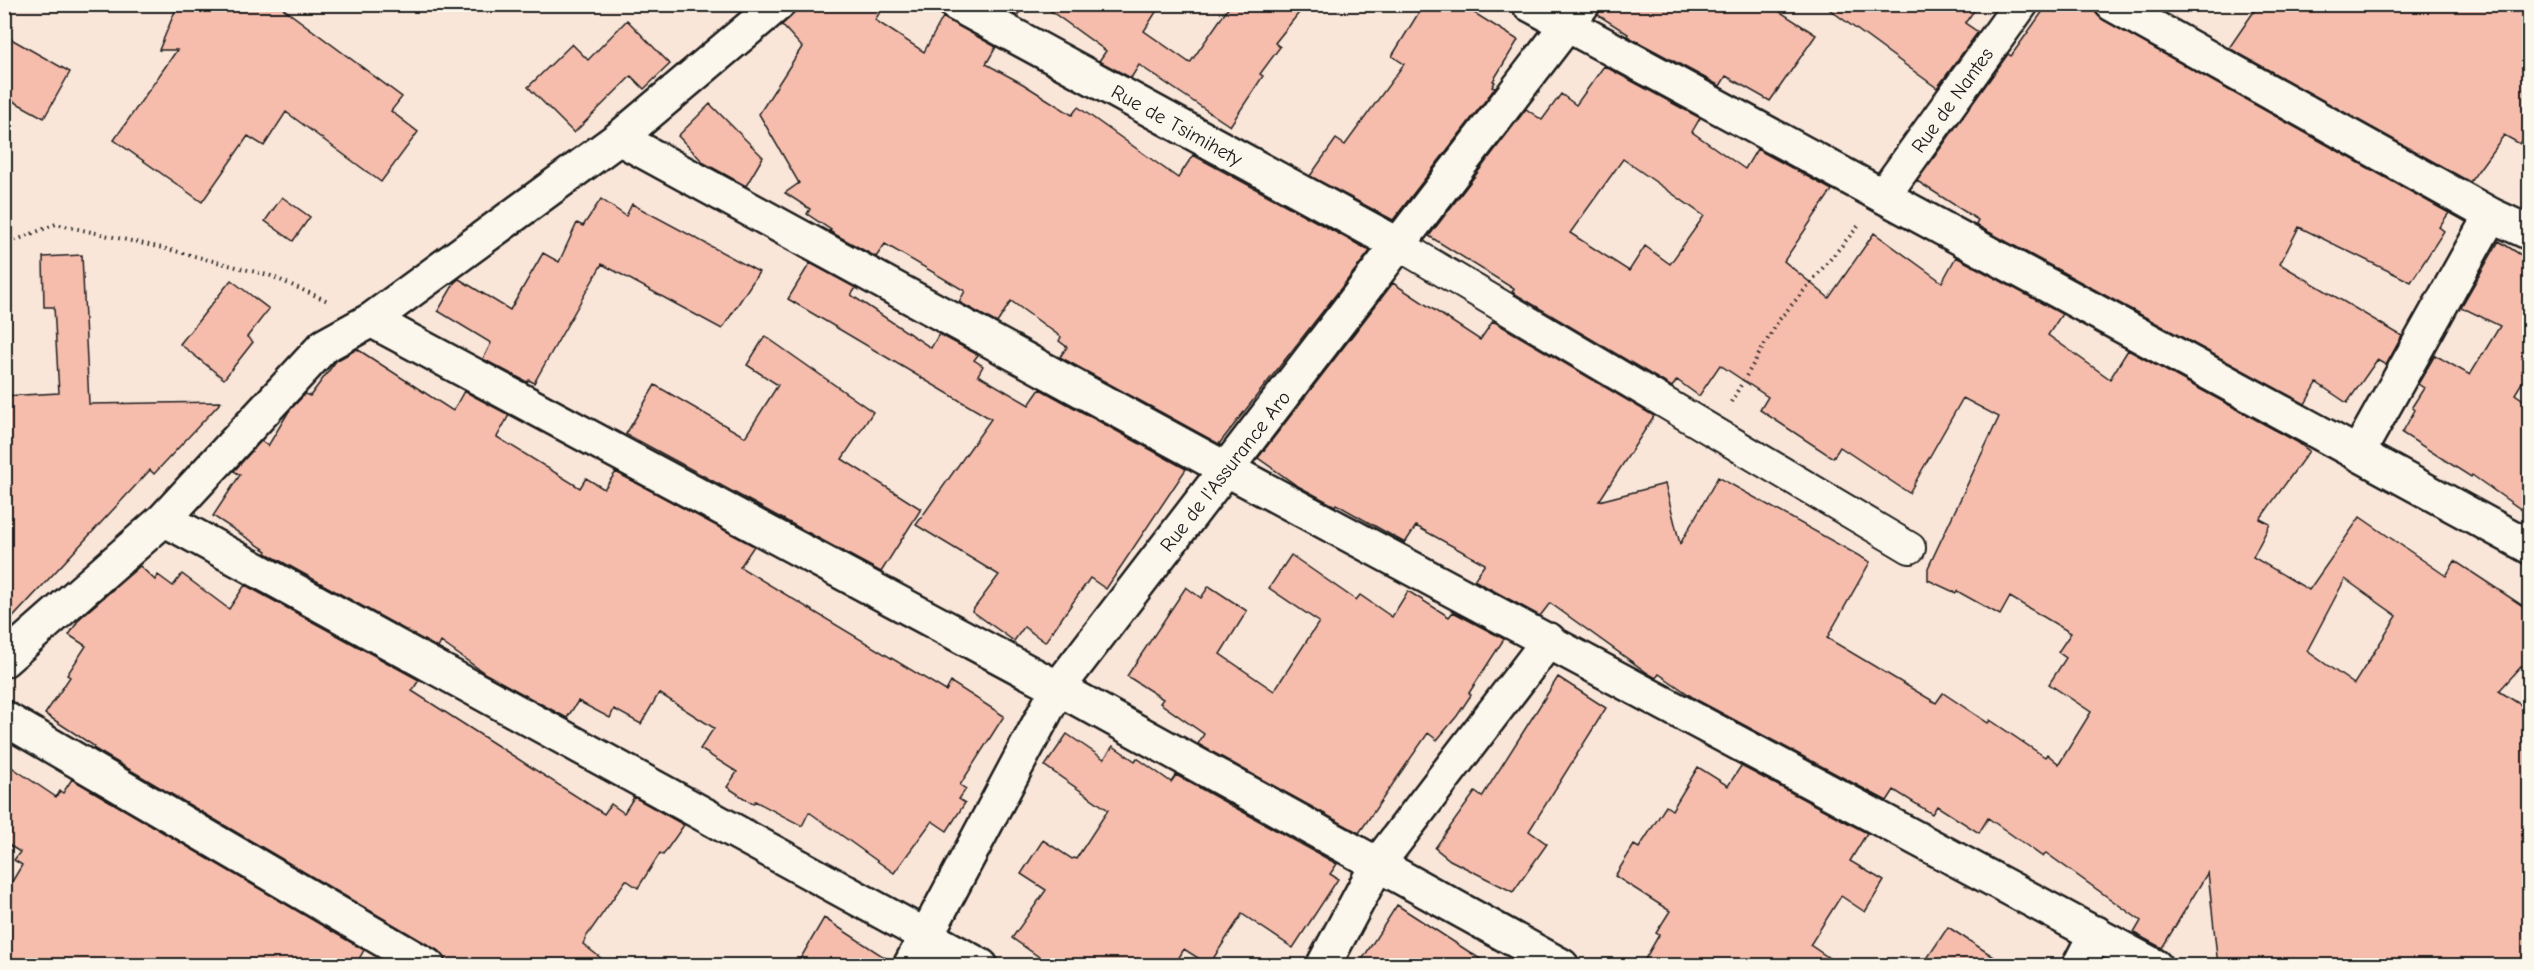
<svg xmlns="http://www.w3.org/2000/svg" width="2534" height="970" font-family="'Comic Neue',sans-serif">
<style>
.building{fill:#f6bdad;stroke:#1c1c1c;stroke-width:1.5;fill-rule:evenodd}
.lines{fill:none;stroke-linecap:round;stroke-linejoin:round}
.pedestrian-casing{stroke:#1c1c1c;stroke-width:34}
.minor-casing{stroke:#1c1c1c;stroke-width:38}
.path{stroke:#1c1c1c;stroke-width:4;stroke-dasharray:1.5 4.5;stroke-linecap:butt}
.pedestrian{stroke:#fbf7ec;stroke-width:30}
.minor{stroke:#fbf7ec;stroke-width:33}
.labels{text-anchor:middle;stroke-width:5;stroke-linejoin:round;paint-order:stroke}
.street-label{font-size:20px;fill:#1c1c1c;stroke:#fbf7ec}
</style>
<rect width="100%" height="100%" fill="#fae6d9"/>
<filter id="ink" filterUnits="userSpaceOnUse"><feTurbulence type="fractalNoise" baseFrequency=".0167" numOctaves="2"/><feDisplacementMap in="SourceGraphic" scale="12" xChannelSelector="R" yChannelSelector="G"/><feConvolveMatrix kernelMatrix="1 2 1 2 8 2 1 2 1" color-interpolation-filters="sRGB"/></filter>
<g filter="url(#ink)">
<path class="building" d="M178,4h99l125,93 -11,14 27,21 -37,50 -95,-70 -22,34 -16,-10 -46,66 -88,-62 63,-90h-18z
M796,4h89l-10,16 49,32 19,-35 53,30 -10,17 37,20 49,31 6,-8 100,71 15,-23 177,96 -151,193 -159,-87 7,-10 -8,-6 2,-4 -50,-36 -14,22 -38,-21 6,-11 -80,-47 -9,13 -47,-26 2,-1 -24,-16 3,-5 -25,-16 14,-10 -40,-69 43,-67 -20,-22 13,-14z
M996,4h29l-8,12z
M1041,4h120l-17,27 46,32 41,-59h75l-31,39 5,4 -20,27 3,2 -33,50 -91,-61 -8,13 -32,-17 7,-10z
M1424,4h36l58,36 -25,41 2,1 -3,5 3,1 -102,132 -83,-44 26,-37 9,6 59,-81 -12,-8z
M1601,4h167l48,31 -46,66 -44,-25 -6,10 -93,-50 1,-2 -30,-19z
M1822,4h157l-14,19 13,9 -41,56z
M2048,4h45l3,9 7,7 346,193 -10,14 5,4 -33,51 -112,-55 -19,37 122,72 -16,29 -9,-5 -30,43 -30,-20 -12,21 -329,-179 2,-5 -61,-39 91,-127 3,2z
M2259,4h270v124l-9,16 -16,-9 -34,47 -241,-134z
M627,20l43,44 -26,25 -13,-13 -57,57 -46,-46 44,-43 16,16z
M4,35l66,37 -26,46 -40,-22z
M1604,66l96,52 -8,14 53,37 12,-20 75,41 -48,71 45,37 45,-65 68,49 14,-25 106,57 -14,21 62,44 18,-29 169,92 12,9 -49,68 10,5 -17,33 56,33 51,-73 86,59 9,-15 74,49v48l-30,33 30,19v256h-311l-10,-94 -46,76 -28,-15 7,-12 -95,-68 -3,4 -55,-39 -9,15 -42,-27 -5,8 -38,-24 -7,11 -190,-101 -38,-26 -3,4 -7,-4 -99,-71 -10,13 -66,-36 11,-16 -69,-38 -11,17 -69,-39 -1,2 -39,-21 -38,-27 135,-175 87,57 13,-19 161,95 -55,85 66,-17 15,60 38,-67 152,85 -43,76 109,65 7,-10 45,30 2,-3 55,37 2,-3 12,10 32,-52 -42,-28 17,-26 -8,-6 13,-19 -61,-36 -10,18 -43,-24 -1,2 -28,-13v-12l71,-151 -36,-19 -54,95 -69,-46 -7,11 -73,-48 8,-13 -48,-32 -21,31 -22,-16 -5,7 -160,-95 2,-3 -85,-53 97,-127 16,11 19,-26 15,11zM1623,159l81,57 -34,48 -25,-18 -16,25 -59,-38zM2345,579l52,37 -43,68 -47,-33z
M710,104l53,53 -17,29 -42,-23 -26,-27z
M282,197l28,20 -17,24 -28,-20z
M601,199l25,17 6,-12 127,68 -37,57 -120,-65 -68,119 -5,-3 -2,2 -44,-23 8,-16 -53,-32 17,-29 4,-3 51,31 33,-57 16,9 18,-39 6,3z
M2499,241l30,19v111l-14,23 14,10v111l-57,-40 -1,2 -69,-44 13,-23 -3,-3 12,-19 -6,-4 17,-29 35,20 30,-49 -39,-19z
M82,255l7,149 132,-2 -67,72 -4,-4 -146,157v-231l55,-3 -5,-86h-10l-1,-50z
M810,263l46,25 -5,7 80,53 8,-14 39,21 -4,5 9,6 -5,9 51,30 11,-16 146,80 -80,120 -16,-11 -45,64 -21,-15 -10,14 -42,-30 27,-36 -83,-50 75,-106 -203,-120z
M231,280l38,29 -22,28 6,5 -29,37 -44,-35z
M765,336l108,76 -31,47 79,50 -40,63 -255,-138 29,-49 90,52 33,-52 -31,-20z
M357,349l96,62 11,-20 45,24 -12,22 83,51 6,-10 18,11 12,-17 138,74 -14,21 206,124 5,-9 53,34 -44,69 6,4 -7,10 6,4 -18,28 -15,-10 -38,52 -85,-61 -7,14 -47,-25 -2,3 -26,-17 10,-15 -37,-23 14,-21 -55,-35 -18,31 -27,-15 -4,9 -32,-17 -11,17 -81,-44 -45,-32 -3,6 -172,-95 1,-2 -54,-35 27,-41 -6,-4 27,-30 7,5 21,-35 16,-17 5,2 26,-35z
M1291,555l65,45 4,-5 32,22 16,-26 41,26 4,-5 51,27 -35,54 2,2 -14,21 -20,24 -9,-7 -69,100 -161,-89 6,-10 -44,-31 3,-4 -36,-23 59,-89 15,11 8,-12 38,25 -27,43 54,37 45,-69 -50,-34z
M140,566l15,14 3,-5 15,11 9,-12 47,35 16,-24 174,95 -7,11 192,123 7,-10 13,9 10,-16 50,28 -21,30 -3,-2 -22,35 -12,-8 -40,57 -3,7 28,22h-164l-3,-10 -7,-6 -344,-202 1,-2 -49,-32 25,-37 -3,-2 19,-29 -17,-11 10,-16z
M1558,677l48,31 -77,123 18,13 -34,48 -63,-32 -15,-12 40,-56 7,5z
M1067,734l37,25 9,-13 22,15 2,-3 34,24 5,-7 161,89 -7,10 8,5 -45,69 -51,-34 -33,51 -25,-16 -10,17h-122l-40,-28 34,-48 -25,-16 22,-34 29,19 2,-1 2,1 32,-49 -63,-44z
M4,762l52,35 4,-6 3,2 9,-14 292,171 -9,16h-351v-71l18,-30 -8,-5 6,-8 -16,-10z
M1741,766l126,67 -17,28 34,20 -19,31 -24,-16 -31,49 31,21h-200l18,-31 -3,-2 14,-22 -55,-35 19,-31 5,3 27,-42 6,4 26,-43 30,19z
M1397,905l94,61h-133z
M824,918l68,44 -1,4h-95z
M1948,927l60,39h-86z"/>
<g class="lines">
<g class="pedestrian-casing">
<path id="pedestrian" d="M1399,245l511,303"/>
</g>
<g class="minor-casing">
<path id="minor" d="M956,4l443,241
M1529,4l1001,543
M2112,4l379,211 39,18
M619,138l607,331 929,497
M1883,196l138,-192
M371,320l687,368 504,278
M2358,453l133,-238
M164,519l817,447
M4,660l160,-141 160,-173 47,-26 248,-182 159,-134
M4,718l424,248
M910,966l148,-278 525,-684
M1323,966l54,-101 172,-225
M2079,966l17,-33"/>
</g>
<path class="path" d="M4,245l52,-21 115,26 100,26 59,26
M1731,402l48,-82 81,-96"/>
<use href="#pedestrian" class="pedestrian"/>
<use href="#minor" class="minor"/>
</g>
</g>
<g class="labels">
<g class="street-label">
<text transform="translate(1952 100) rotate(-54)" y="7">Rue de Nantes</text>
<text transform="translate(1177 125) rotate(29)" y="7">Rue de Tsimihety</text>
<text transform="translate(1225 471) rotate(-52)" y="7">Rue de l'Assurance Aro</text>
</g>
</g>
<rect width="2534" height="970" fill="none" stroke="#fbf7ec" stroke-width="24"/>
<rect x="12" y="12" width="2510" height="946" fill="none" stroke="#1c1c1c" stroke-width="2" filter="url(#ink)"/>
</svg>
